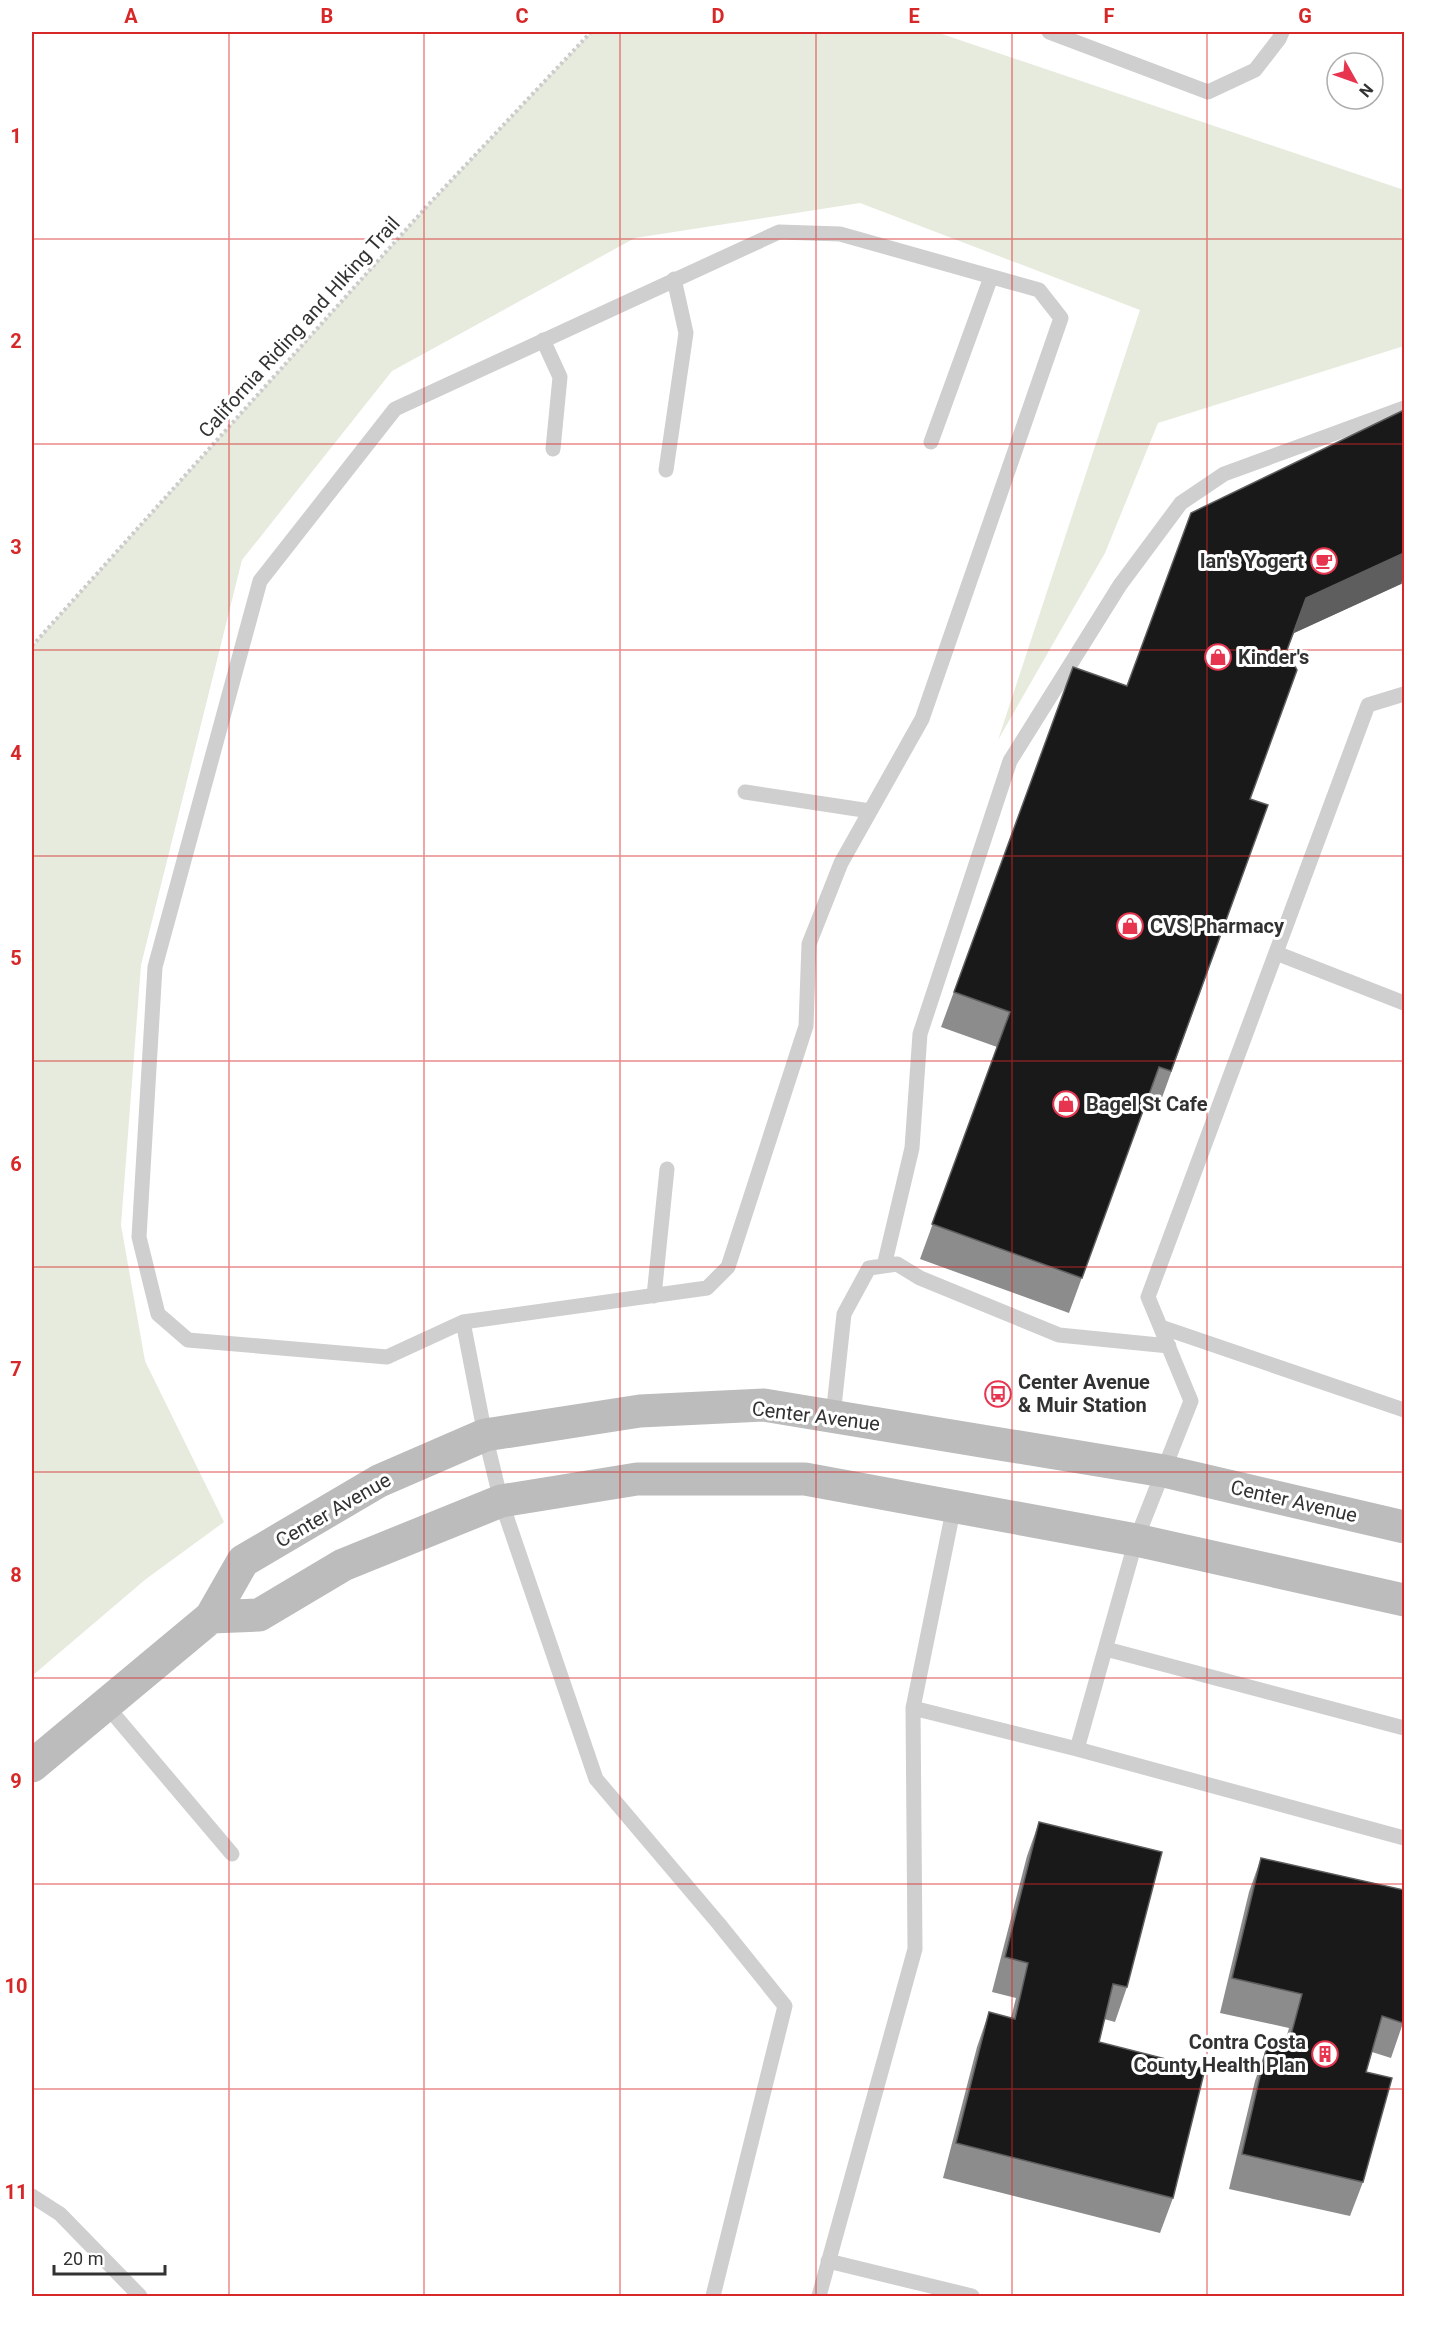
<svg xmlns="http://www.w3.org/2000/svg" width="1436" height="2328" font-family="Roboto,sans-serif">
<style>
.green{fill:#e6ebdd}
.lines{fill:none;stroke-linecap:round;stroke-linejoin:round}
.path{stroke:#ccc;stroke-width:4;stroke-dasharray:3 3;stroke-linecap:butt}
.lane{stroke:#cfcfcf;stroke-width:15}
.secondary{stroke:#bcbcbc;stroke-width:33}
.wall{fill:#8c8c8c}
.shaded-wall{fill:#5e5e5e}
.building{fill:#191919;stroke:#5e5e5e;stroke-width:1.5}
.grid{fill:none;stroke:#d62828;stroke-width:1.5;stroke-opacity:0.55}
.labels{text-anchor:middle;stroke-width:6;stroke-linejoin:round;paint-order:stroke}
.street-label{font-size:20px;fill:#323232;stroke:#fff}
.poi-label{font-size:20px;font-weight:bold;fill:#323232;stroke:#fff;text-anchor:start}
.neatline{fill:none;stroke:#d62828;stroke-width:2}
.grid-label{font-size:20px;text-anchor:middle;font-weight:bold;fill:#d62828}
</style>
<rect width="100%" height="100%" fill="#fff"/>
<path class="green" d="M591,32h345l468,158v156l-246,77 -53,130 -107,187 142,-430 -280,-107 -225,35 -243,133 -150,189 -101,405 -20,260 24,136 79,161 -78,57 -114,97v-1030l397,-442z"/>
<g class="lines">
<path class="path" d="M32,646l397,-442 162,-172"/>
<path class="lane" d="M1049,32l159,60 47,-22 24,-31 3,-7
M779,232l61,2 199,56 22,28 -139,401 -81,144 -32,81 -3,82 -78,241 -21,21 -244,34 -76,35 -199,-17 -30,-26 -19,-77 16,-270 105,-386 135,-172z
M543,340l17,37 -7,72
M931,442l60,-165
M666,470l20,-137 -12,-54
M1404,694l-36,11 -220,592 43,104 -55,139 -59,209 327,89
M745,792l125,19
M1276,953l128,50
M884,1266l28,-118 8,-114 90,-273 110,-176 61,-82 43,-29 180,-66
M654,1296l13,-127
M463,1322l22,113 16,66 95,278 123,145 66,82 -72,290
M1161,1327l243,83
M833,1416l11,-102 25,-46 28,-4 23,14 139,57 110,11
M954,1506l-41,202 164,41
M1106,1649l298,79
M105,1704l127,150
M32,2196l28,18 80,82
M828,2261l144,35
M819,2296l96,-347 -2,-241"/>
<path class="secondary" d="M211,1617l48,-2 84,-50 158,-64 136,-22h168l331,61 268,60
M32,1766l179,-149 32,-56 136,-80 106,-46 155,-24 124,-6 400,66 240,56"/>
</g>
<path class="wall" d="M1404,410v175l-3,-1 -107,49 -7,17 -37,149 18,6 -109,301 -13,-4 -77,211 -149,-54 77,-212 -56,-20 132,-360 54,19z
M1039,1822l88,165 -12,35 -11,-3 -5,23 74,156 -13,35 -217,-55 34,-131 12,-35 22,6 5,-20 -24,-6 35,-136z
M1261,1858l142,165 -12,35 -19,-6 -6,20 -3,110 -13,34 -121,-27 26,-108 12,-35 16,3 6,-21 -69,-15 29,-121z"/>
<path class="shaded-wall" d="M1404,553v21l-3,10 -107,49 12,-35z"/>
<path class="building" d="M1404,410v143l-98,45 -19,52 10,20 -47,129 18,6 -97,266 -12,-4 -77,211 -150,-54 78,-212 -56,-20 119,-325 54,19 64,-173z
M1039,1822l123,30 -35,135 -14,-3 -14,58 106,27 -32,129 -217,-55 33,-131 26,7 13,-56 -23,-6z
M1261,1858l143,32v129l-1,4 -21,-7 -16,56 26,6 -29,104 -121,-28 25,-108 20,4 15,-56 -70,-16z"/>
<path class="grid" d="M229,32v2264M424,32v2264M620,32v2264M816,32v2264M1012,32v2264M1207,32v2264M32,239h1372M32,444h1372M32,650h1372M32,856h1372M32,1061h1372M32,1267h1372M32,1472h1372M32,1678h1372M32,1884h1372M32,2089h1372"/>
<defs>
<g id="cafe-ring" transform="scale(1.35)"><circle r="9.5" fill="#fff" stroke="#e7354f" stroke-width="1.5"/><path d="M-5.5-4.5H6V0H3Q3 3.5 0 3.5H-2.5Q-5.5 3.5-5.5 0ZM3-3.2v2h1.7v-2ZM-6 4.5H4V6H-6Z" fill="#e7354f"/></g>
<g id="shop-ring" transform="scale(1.35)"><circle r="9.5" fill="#fff" stroke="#e7354f" stroke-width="1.5"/><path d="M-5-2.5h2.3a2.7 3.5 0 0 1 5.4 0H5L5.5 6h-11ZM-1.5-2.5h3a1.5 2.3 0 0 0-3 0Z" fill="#e7354f"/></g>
<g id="bus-ring" transform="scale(1.35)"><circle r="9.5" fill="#fff" stroke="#e7354f" stroke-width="1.5"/><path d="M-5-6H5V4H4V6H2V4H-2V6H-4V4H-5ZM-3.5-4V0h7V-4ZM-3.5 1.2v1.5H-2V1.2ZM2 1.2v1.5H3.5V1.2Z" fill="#e7354f"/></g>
<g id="building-ring" transform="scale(1.35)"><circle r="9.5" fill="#fff" stroke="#e7354f" stroke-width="1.5"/><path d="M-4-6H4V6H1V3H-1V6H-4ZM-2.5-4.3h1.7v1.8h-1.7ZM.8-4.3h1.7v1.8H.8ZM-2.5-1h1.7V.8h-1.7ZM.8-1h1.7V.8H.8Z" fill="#e7354f"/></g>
</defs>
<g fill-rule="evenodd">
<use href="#cafe-ring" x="1324" y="561"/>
<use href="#shop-ring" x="1218" y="657"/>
<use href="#shop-ring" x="1130" y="926"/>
<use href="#shop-ring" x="1066" y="1104"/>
<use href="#bus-ring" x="998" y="1394"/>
<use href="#building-ring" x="1325" y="2054"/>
</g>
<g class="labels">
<g class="street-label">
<text transform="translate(299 327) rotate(-48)" y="7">California Riding and HIking Trail</text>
<text transform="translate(816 1416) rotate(7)" y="7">Center Avenue</text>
<text transform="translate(1294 1501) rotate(13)" y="7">Center Avenue</text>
<text transform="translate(333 1510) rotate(-30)" y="7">Center Avenue</text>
</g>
<g class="poi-label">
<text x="1304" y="568" text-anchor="end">Ian's Yogert</text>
<text x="1238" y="664">Kinder's</text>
<text x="1150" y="933">CVS Pharmacy</text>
<text x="1086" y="1111">Bagel St Cafe</text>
<text x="1018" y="1389">Center Avenue<tspan x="1018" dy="23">&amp; Muir Station</tspan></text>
<text x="1306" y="2049" text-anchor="end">Contra Costa<tspan x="1306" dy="23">County Health Plan</tspan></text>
</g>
</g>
<rect width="1436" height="2328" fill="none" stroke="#ffffff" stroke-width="66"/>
<g transform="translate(1355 81) rotate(130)"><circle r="28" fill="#ffffff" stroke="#adadad" stroke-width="1.5"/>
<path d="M0-4.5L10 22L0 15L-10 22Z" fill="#e7354f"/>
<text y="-9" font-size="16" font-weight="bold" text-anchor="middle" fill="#323232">N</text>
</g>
<path d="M54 2265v9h111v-9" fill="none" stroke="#323232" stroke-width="3"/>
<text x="63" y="2265" font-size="18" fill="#323232" stroke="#ffffff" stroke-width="4.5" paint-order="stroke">20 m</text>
<rect x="33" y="33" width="1370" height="2262" class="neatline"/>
<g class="grid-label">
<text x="131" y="23">A</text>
<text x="327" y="23">B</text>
<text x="522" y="23">C</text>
<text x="718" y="23">D</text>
<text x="914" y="23">E</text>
<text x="1109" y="23">F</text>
<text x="1305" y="23">G</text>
<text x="16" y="143">1</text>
<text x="16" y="348">2</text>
<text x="16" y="554">3</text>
<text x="16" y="760">4</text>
<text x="16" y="965">5</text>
<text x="16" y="1171">6</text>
<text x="16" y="1376">7</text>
<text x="16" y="1582">8</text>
<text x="16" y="1788">9</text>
<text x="16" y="1993">10</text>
<text x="16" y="2199">11</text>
</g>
</svg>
